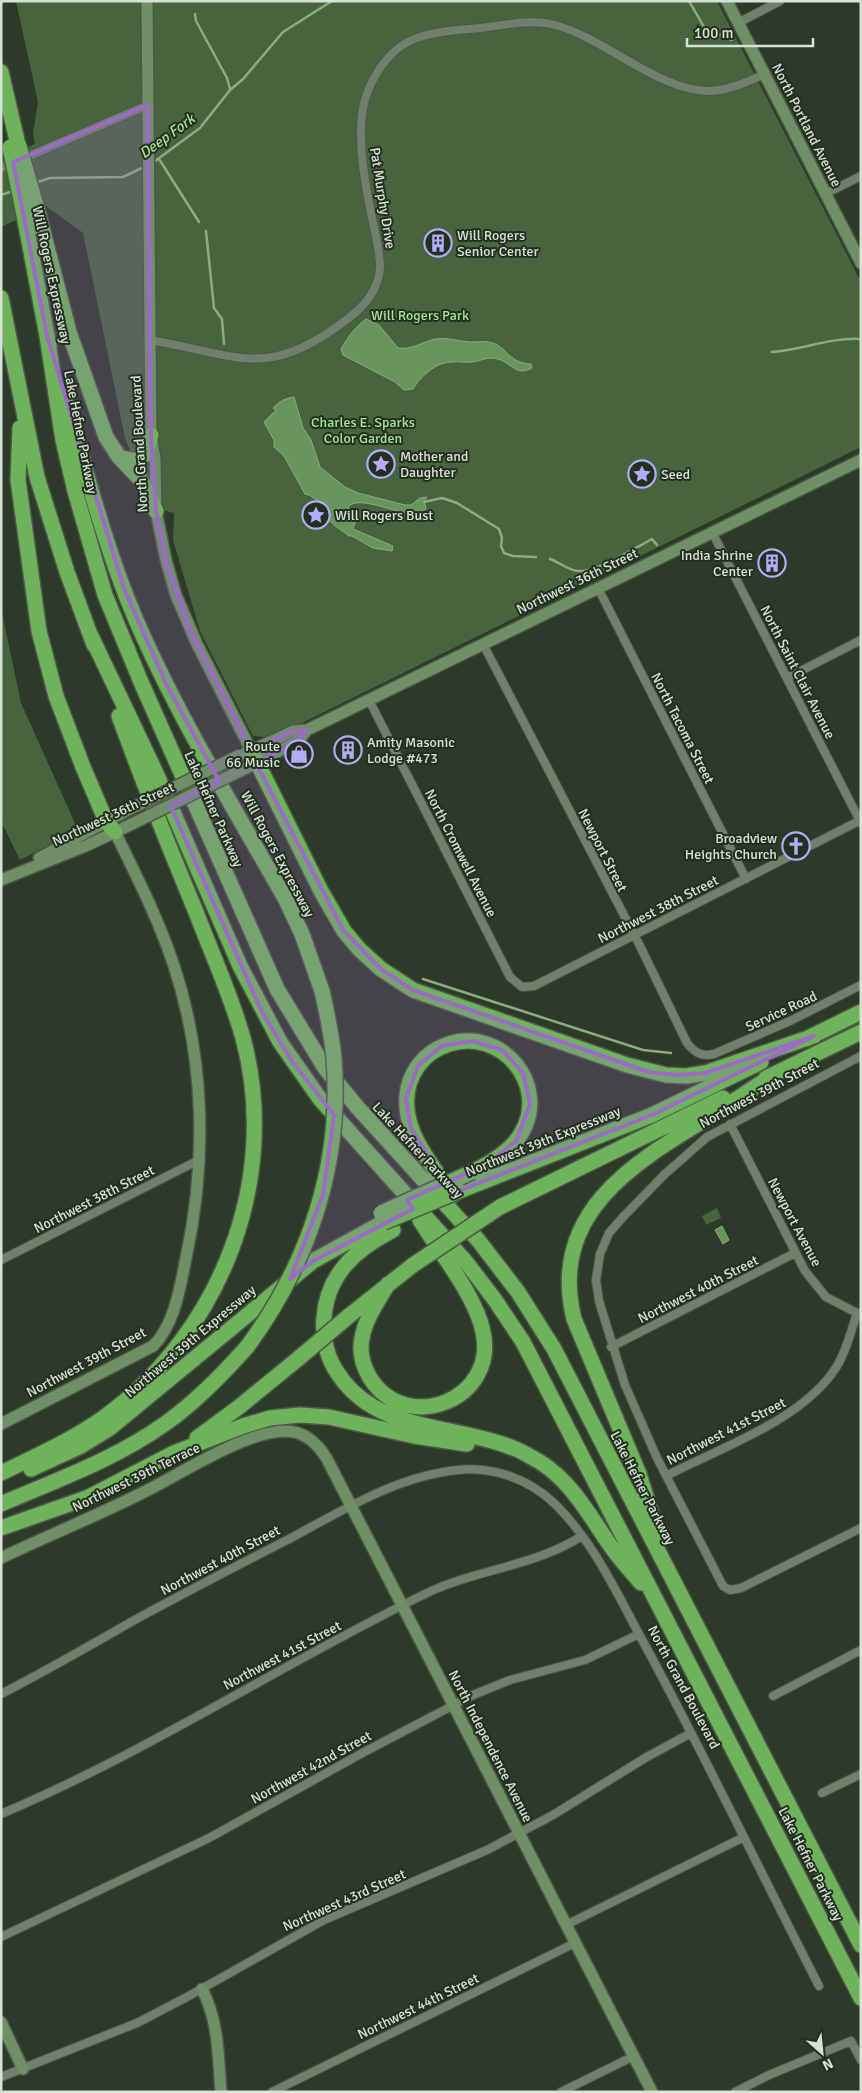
<svg xmlns="http://www.w3.org/2000/svg" width="862" height="2093" font-family="Signika,sans-serif">
<style>
.green{fill:#47643f}
.water{fill:#68955b;stroke:#8aac80}
.lines{fill:none;stroke-linecap:round;stroke-linejoin:round}
.stream{stroke:#8aac80;stroke-width:2.5}
.street-casing{stroke:#4c5748;stroke-width:10}
.secondary-casing{stroke:#4c5748;stroke-width:14}
.highway-casing{stroke:#4c5748;stroke-width:18}
.street{stroke:#70806c;stroke-width:8}
.secondary{stroke:#6f8f67;stroke-width:11}
.highway{stroke:#6eb25b;stroke-width:15}
.secondary-bridge-casing{stroke:#4c5748;stroke-width:14;stroke-linecap:butt}
.highway-bridge-casing{stroke:#4c5748;stroke-width:18;stroke-linecap:butt}
.secondary-bridge{stroke:#6f8f67;stroke-width:11}
.highway-bridge{stroke:#6eb25b;stroke-width:15}
.marked{fill:#9c6bc7;fill-opacity:0.2;stroke:#9c6bc7;stroke-width:4;stroke-linejoin:round}
.labels{text-anchor:middle;stroke-width:4;stroke-linejoin:round;paint-order:stroke}
.street-label{font-size:14px;fill:#d8e1d5;stroke:#23301f}
.poi-label{font-size:14px;fill:#d8e1d5;stroke:#23301f;text-anchor:start}
.park-label{font-size:14px;fill:#a4e493;stroke:#23301f}
.water-label{font-size:15px;font-style:italic;fill:#a3e392;stroke:#23301f}
</style>
<rect width="100%" height="100%" fill="#2d3a29"/>
<path class="green" d="M16,1h701l144,281v165l-561,277 -35,13 -12,-1 -53,-105 -27,-91 1,-27 -11,-3 -1,-14c-20,-16 -28,-35 -37,-58l-42,-205 -37,-27 -45,21v-67l34,-16 -2,-11 5,-31z
M1,608l20,95 57,127 -58,30 -19,-39z
M717,1208l4,10 -15,7 -4,-9z"/>
<path class="water" d="M366,319l13,6 19,23c14,2 24,-6 37,-9 14,-2 24,3 38,3 5,0 10,-1 15,0 19,2 18,21 43,22l1,4c-16,9 -20,-5 -34,-9 -11,-3 -16,2 -26,3 -7,1 -13,-1 -20,0 -16,0 -31,14 -39,27l-9,1 -9,-8 -52,-27 -2,-6c7,-12 13,-21 25,-30z
M294,397l9,31 8,12 9,27 25,20 13,6 47,12h6l9,-7 7,-1 -3,5 2,7c-4,1 -8,3 -12,4 -17,2 -55,-19 -66,-6l7,16 -2,6 40,17 -1,5 -19,-3 -21,-12h-3c-6,-5 -15,-10 -20,-16 -7,-10 -11,-24 -24,-26l-21,-38 -10,-9v-7l-10,-18 12,-12 -3,-2c6,-6 12,-10 21,-11z
M722,1226l7,14 -6,4 -8,-14z"/>
<g class="lines">
<path class="stream" d="M689,1l15,26 28,13
M195,14l1,7 31,57 3,11
M159,159l40,63
M151,164l49,-36 30,-38 13,-11 40,-47 49,-31
M35,183l15,-5 73,-1 21,-10
M1,195l12,-4
M206,231l8,77 8,11 2,25
M772,352c30,-2 59,-15 89,-13
M424,502l18,-4 15,5 42,26 3,9 -1,8 3,7 9,3 23,1
M550,559c10,3 18,12 29,12 18,1 56,-23 73,-32l5,6
M423,979l220,71 28,3"/>
<g class="street-casing">
<path id="street" d="M738,23l42,-22
M1,168l147,-63
M825,194l36,-18
M150,340c88,15 117,41 196,-20 18,-13 33,-30 34,-53 0,-15 -4,-30 -7,-44 -7,-35 -15,-73 -11,-109 4,-30 25,-66 55,-76 22,-8 48,-8 71,-11 22,-3 46,-8 67,-2 50,13 105,67 155,66 20,-1 37,-9 54,-17
M712,532l149,291
M598,588l148,291
M483,644l157,302 47,97c8,10 15,14 27,11l76,-33 71,-36
M787,678l74,-38
M369,700l141,277 12,10 12,-1 325,-165
M861,1056l-154,81 -42,37 -42,43 -14,16 -9,21 -4,26 3,21 26,84 32,73 66,128 7,4 11,-2 120,-60
M730,1124l75,147 21,26 31,16
M1,1260l198,-100
M611,1347l184,-94
M666,1476c54,-28 139,-57 171,-110 10,-16 14,-35 20,-53h4
M1,1694c47,-24 93,-51 139,-77 50,-27 100,-53 151,-79 52,-28 106,-62 167,-68 35,-4 71,9 97,34 40,39 64,94 91,143 60,111 115,226 173,339
M773,1696l88,-46
M822,1793l39,-19
M1,1814c147,-62 282,-151 426,-221 50,-24 106,-26 155,-57
M566,1925l178,-88
M1,1937l208,-99 157,-87 107,-56 37,-15 75,-20 54,-26
M1,2077l136,-54 50,-26 137,-77 163,-70 66,-35 92,-57 46,-25
M272,2092l303,-149
M561,2092l73,-36
M735,2092l34,-17 82,-34 10,19"/>
</g>
<g class="secondary-casing">
<path id="secondary" d="M147,1l4,434 4,24 1,52 10,49 10,35 21,49 54,106
M727,1l134,262
M246,753l47,-22 14,-1 554,-270
M250,766l48,-25 9,-11
M39,858l89,-48
M1,880l87,-35 46,-22
M1,1424l152,-78c22,-22 27,-59 33,-88 21,-97 19,-200 -13,-295 -15,-45 -37,-88 -58,-131
M1,1558c48,-23 98,-43 145,-67 38,-19 98,-59 139,-60 20,0 33,13 42,28l325,633
M202,1989c17,33 16,67 19,103
M1,2022l22,47"/>
</g>
<g class="highway-casing">
<path id="highway" d="M1,72l17,73
M36,205l33,127 37,105 13,20 22,23 15,31
M23,210l26,136
M1,298l36,179 30,95 27,73
M47,336l16,104 12,51 30,104 36,87 136,307 48,79 33,40 120,132 40,52 36,57 307,596
M64,396c22,75 41,152 72,224 42,97 98,188 150,280l16,34 20,57
M20,428l-2,52 21,151 17,65 27,71 23,54 9,11
M119,457c25,8 26,0 32,-22
M91,636l65,137 84,193 40,76 40,57 146,163 29,38 28,42 338,656
M251,750l70,141 23,40 16,19 21,19 32,21 214,75 39,10 20,1 19,-3 109,-37
M806,1039l55,-27
M766,1078l95,-46
M459,1191l193,-76 109,-53
M452,1196c-13,-22 -33,-45 -41,-69 -7,-21 -6,-43 7,-61 8,-11 18,-18 31,-22 52,-17 100,40 73,88 -10,19 -32,31 -50,40
M500,1207l223,-109
M393,1230c-37,19 -66,44 -69,88 -2,19 3,41 15,57 39,58 116,49 174,73 9,3 18,9 27,14 32,20 49,53 70,83 9,14 21,26 31,38
M388,1284c-10,17 -23,35 -26,54 -3,14 1,28 8,40 37,58 128,21 113,-46 -7,-36 -44,-81 -63,-112
M350,1315l63,-50
M197,1438l42,-31 60,-49
M31,1469l50,-23 29,-18 203,-167 71,-39
M1,1473c35,-17 71,-33 102,-55 118,-85 178,-239 140,-380 -12,-43 -31,-84 -47,-126 -27,-65 -53,-130 -77,-196
M1,1504c56,-24 115,-45 165,-81 30,-21 56,-48 81,-76
M1,1528l88,-31 85,-44 69,-27 27,-8 30,-3 29,2 85,19 53,8
M660,1541l-21,-67 -65,-155c-26,-106 59,-156 137,-203 21,-14 42,-28 64,-42"/>
</g>
<use href="#street" class="street"/>
<use href="#secondary" class="secondary"/>
<use href="#highway" class="highway"/>
<g class="secondary-bridge-casing">
<path id="secondary-bridge" d="M128,810l112,-55
M134,823l114,-56"/>
</g>
<g class="highway-bridge-casing">
<path id="highway-bridge" d="M19,146l17,59
M10,147l13,63
M381,1213l91,-41
M384,1222l75,-31
M413,1265l87,-58
M247,1347c62,-84 95,-183 87,-288 -2,-23 -7,-46 -12,-68
M299,1358l51,-43"/>
</g>
<use href="#secondary-bridge" class="secondary-bridge"/>
<use href="#highway-bridge" class="highway-bridge"/>
</g>
<path class="marked" d="M148,105l3,330 5,76 10,49 23,67 62,123 42,-19 14,-1 -9,11 -42,22 88,168 37,38 32,21 236,82 27,3 29,-2 109,-37 -162,79 -201,79 -6,-11 43,-20 28,-22 14,-37 -7,-31 -21,-23 -30,-9 -30,5 -24,20 -12,32 5,30 34,55 -38,17 6,9 -100,52 -23,18 33,-85 11,-79 -43,-55 -29,-48 -92,-207 49,-24 -52,-95 -43,-97 -77,-253 -34,-174z"/>
<defs>
<g id="building-ring" transform="scale(1.4375)"><circle r="9.5" fill="#23301f" stroke="#b5acf8" stroke-width="1.5"/><path d="M-4-6H4V6H1V3H-1V6H-4ZM-2.5-4.3h1.7v1.8h-1.7ZM.8-4.3h1.7v1.8H.8ZM-2.5-1h1.7V.8h-1.7ZM.8-1h1.7V.8H.8Z" fill="#b5acf8"/></g>
<g id="sight-ring" transform="scale(1.4375)"><circle r="9.5" fill="#23301f" stroke="#b5acf8" stroke-width="1.5"/><path d="M0-6L1.8-2.2L6-1.7L2.9 1.2L3.7 5.4L0 3.3L-3.7 5.4L-2.9 1.2L-6-1.7L-1.8-2.2Z" fill="#b5acf8"/></g>
<g id="shop-ring" transform="scale(1.4375)"><circle r="9.5" fill="#23301f" stroke="#b5acf8" stroke-width="1.5"/><path d="M-5-2.5h2.3a2.7 3.5 0 0 1 5.4 0H5L5.5 6h-11ZM-1.5-2.5h3a1.5 2.3 0 0 0-3 0Z" fill="#b5acf8"/></g>
<g id="church-ring" transform="scale(1.4375)"><circle r="9.5" fill="#23301f" stroke="#b5acf8" stroke-width="1.5"/><path d="M-1.2-6h2.4v3.5h3.3v2.4h-3.3V6h-2.4V-.1h-3.3v-2.4h3.3Z" fill="#b5acf8"/></g>
</defs>
<g fill-rule="evenodd">
<use href="#building-ring" x="438" y="243"/>
<use href="#sight-ring" x="381" y="464"/>
<use href="#sight-ring" x="642" y="474"/>
<use href="#sight-ring" x="316" y="515"/>
<use href="#building-ring" x="772" y="563"/>
<use href="#building-ring" x="348" y="750"/>
<use href="#shop-ring" x="299" y="754"/>
<use href="#church-ring" x="796" y="846"/>
</g>
<g class="labels">
<g class="street-label">
<text transform="translate(807 125) rotate(63)" y="5">North Portland Avenue</text>
<text transform="translate(383 198) rotate(81)" y="5">Pat Murphy Drive</text>
<text transform="translate(52 275) rotate(78)" y="5">Will Rogers Expressway</text>
<text transform="translate(81 432) rotate(79)" y="5">Lake Hefner Parkway</text>
<text transform="translate(139 444) rotate(-93)" y="5">North Grand Boulevard</text>
<text transform="translate(577 581) rotate(-26)" y="5">Northwest 36th Street</text>
<text transform="translate(798 672) rotate(63)" y="5">North Saint Clair Avenue</text>
<text transform="translate(683 728) rotate(63)" y="5">North Tacoma Street</text>
<text transform="translate(214 809) rotate(66)" y="5">Lake Hefner Parkway</text>
<text transform="translate(113 814) rotate(-25)" y="5">Northwest 36th Street</text>
<text transform="translate(603 850) rotate(63)" y="5">Newport Street</text>
<text transform="translate(461 853) rotate(63)" y="5">North Cromwell Avenue</text>
<text transform="translate(278 854) rotate(62)" y="5">Will Rogers Expressway</text>
<text transform="translate(658 909) rotate(-27)" y="5">Northwest 38th Street</text>
<text transform="translate(781 1011) rotate(-25)" y="5">Service Road</text>
<text transform="translate(759 1093) rotate(-28)" y="5">Northwest 39th Street</text>
<text transform="translate(543 1141) rotate(-22)" y="5">Northwest 39th Expressway</text>
<text transform="translate(418 1150) rotate(47)" y="5">Lake Hefner Parkway</text>
<text transform="translate(94 1199) rotate(-27)" y="5">Northwest 38th Street</text>
<text transform="translate(795 1222) rotate(62)" y="5">Newport Avenue</text>
<text transform="translate(698 1289) rotate(-27)" y="5">Northwest 40th Street</text>
<text transform="translate(190 1341) rotate(-40)" y="5">Northwest 39th Expressway</text>
<text transform="translate(86 1362) rotate(-28)" y="5">Northwest 39th Street</text>
<text transform="translate(726 1431) rotate(-27)" y="5">Northwest 41st Street</text>
<text transform="translate(136 1477) rotate(-26)" y="5">Northwest 39th Terrace</text>
<text transform="translate(643 1488) rotate(63)" y="5">Lake Hefner Parkway</text>
<text transform="translate(220 1560) rotate(-28)" y="5">Northwest 40th Street</text>
<text transform="translate(282 1655) rotate(-28)" y="5">Northwest 41st Street</text>
<text transform="translate(684 1687) rotate(62)" y="5">North Grand Boulevard</text>
<text transform="translate(491 1746) rotate(63)" y="5">North Independence Avenue</text>
<text transform="translate(311 1767) rotate(-29)" y="5">Northwest 42nd Street</text>
<text transform="translate(811 1864) rotate(63)" y="5">Lake Hefner Parkway</text>
<text transform="translate(344 1900) rotate(-24)" y="5">Northwest 43rd Street</text>
<text transform="translate(418 2006) rotate(-26)" y="5">Northwest 44th Street</text>
</g>
<g class="poi-label">
<text x="457" y="240">Will Rogers<tspan x="457" dy="16">Senior Center</tspan></text>
<text x="400" y="461">Mother and<tspan x="400" dy="16">Daughter</tspan></text>
<text x="661" y="479">Seed</text>
<text x="335" y="520">Will Rogers Bust</text>
<text x="753" y="560" text-anchor="end">India Shrine<tspan x="753" dy="16">Center</tspan></text>
<text x="367" y="747">Amity Masonic<tspan x="367" dy="16">Lodge #473</tspan></text>
<text x="280" y="751" text-anchor="end">Route<tspan x="280" dy="16">66 Music</tspan></text>
<text x="777" y="843" text-anchor="end">Broadview<tspan x="777" dy="16">Heights Church</tspan></text>
</g>
<g class="park-label">
<text x="420" y="320">Will Rogers Park</text>
<text x="363" y="427">Charles E. Sparks<tspan x="363" dy="16">Color Garden</tspan></text>
</g>
<g class="water-label">
<text transform="translate(167 136) rotate(-36)" y="5">Deep Fork</text>
</g>
</g>
<rect width="862" height="2093" fill="none" stroke="#d8e1d5" stroke-width="5"/>
<g transform="translate(822 2053) rotate(153)" stroke="#23301f" stroke-width="4" paint-order="stroke">
<path d="M0-4L9 19L0 12L-9 19Z" fill="#d8e1d5"/>
<text y="-8" font-size="14" font-weight="bold" text-anchor="middle" fill="#d8e1d5">N</text>
</g>
<path d="M687 38v8h126v-8" fill="none" stroke="#d8e1d5" stroke-width="2.5"/>
<text x="694" y="38" font-size="15" fill="#d8e1d5" stroke="#23301f" stroke-width="4" paint-order="stroke">100 m</text>
</svg>
